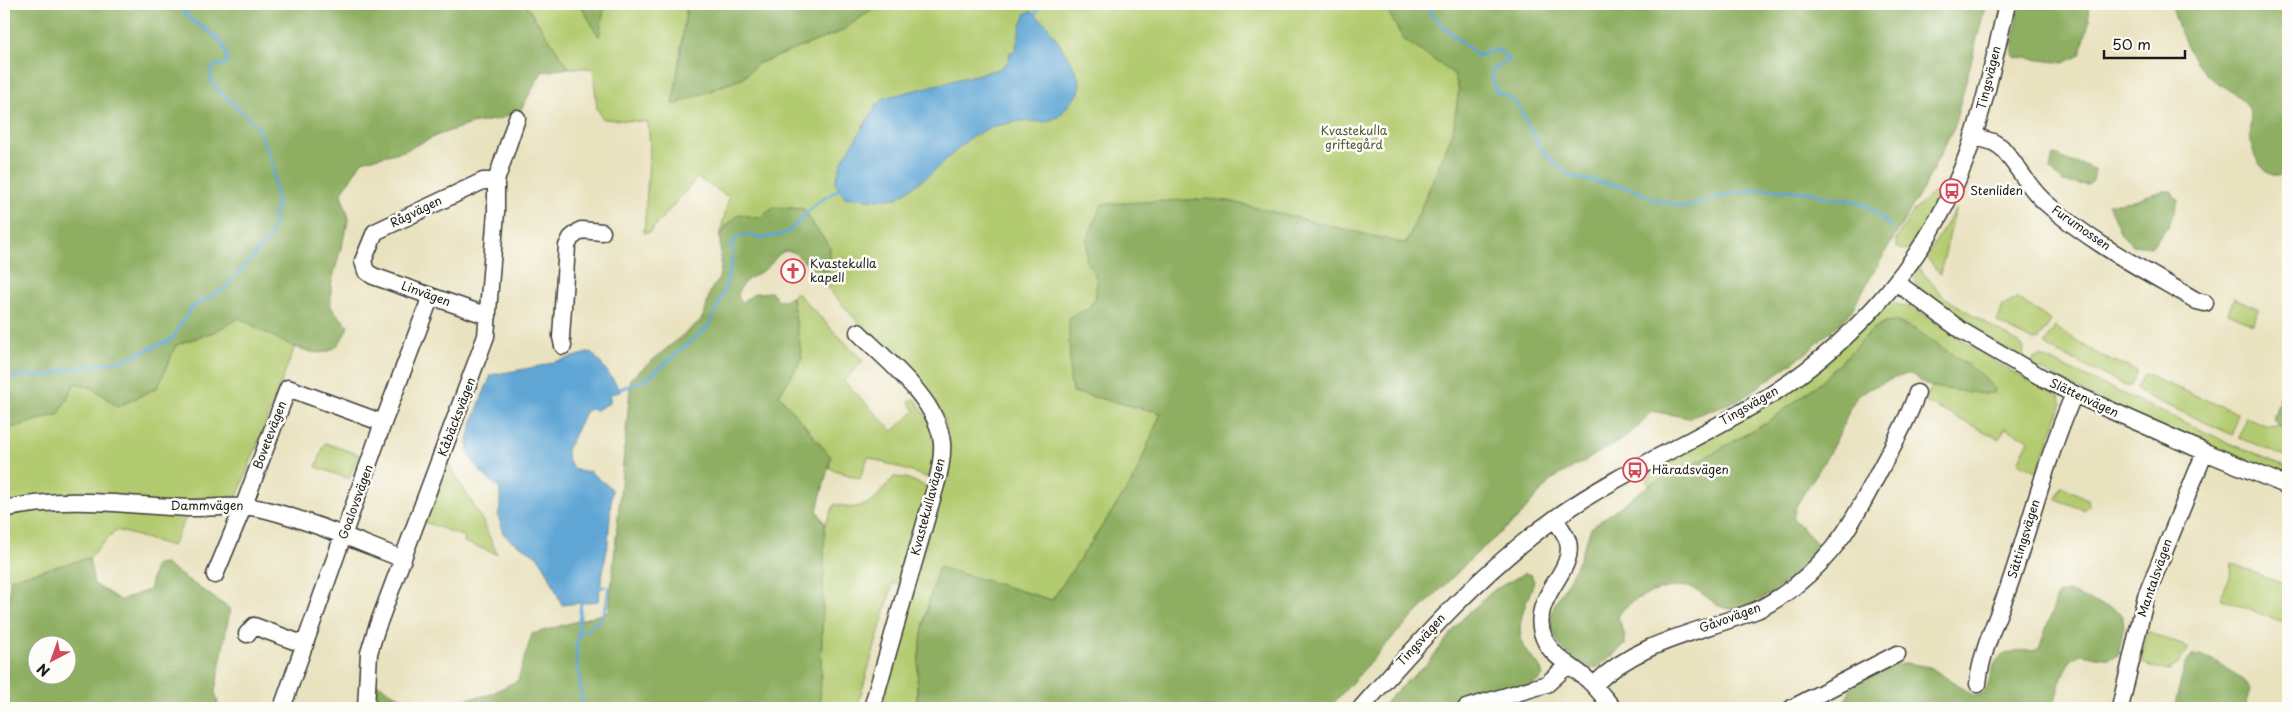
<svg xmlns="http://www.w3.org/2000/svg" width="2292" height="712" font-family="'Playpen Sans',sans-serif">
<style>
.green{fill:#b3cb70;stroke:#687446}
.forest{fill:#8eaf62;stroke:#55663f;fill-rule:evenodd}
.water{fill:#5ea6d5;stroke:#3d6178}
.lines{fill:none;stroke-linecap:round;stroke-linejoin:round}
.stream{stroke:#5ea6d5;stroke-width:3}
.minor-casing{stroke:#3b3a34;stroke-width:19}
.minor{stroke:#fff;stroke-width:16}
.labels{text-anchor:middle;stroke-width:5;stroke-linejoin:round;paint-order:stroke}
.street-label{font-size:12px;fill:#1c1c1c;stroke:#fdfcf7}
.park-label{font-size:12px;fill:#515939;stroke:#fdfcf7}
.poi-label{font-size:12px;fill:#1c1c1c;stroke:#fdfcf7;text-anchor:start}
</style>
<rect width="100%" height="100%" fill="#fdfcf7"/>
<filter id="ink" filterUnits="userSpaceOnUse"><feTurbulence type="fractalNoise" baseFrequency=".02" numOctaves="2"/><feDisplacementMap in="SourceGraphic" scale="10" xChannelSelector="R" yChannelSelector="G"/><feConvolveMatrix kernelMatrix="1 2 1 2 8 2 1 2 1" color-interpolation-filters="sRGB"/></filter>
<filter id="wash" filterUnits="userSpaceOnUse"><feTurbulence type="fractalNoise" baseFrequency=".0096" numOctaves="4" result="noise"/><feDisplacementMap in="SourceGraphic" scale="20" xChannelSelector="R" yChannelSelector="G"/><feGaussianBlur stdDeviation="1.12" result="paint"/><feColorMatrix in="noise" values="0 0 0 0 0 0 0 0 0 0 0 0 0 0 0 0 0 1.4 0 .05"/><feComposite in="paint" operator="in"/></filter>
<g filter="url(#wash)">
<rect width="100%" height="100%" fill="#e9e2bf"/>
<path class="green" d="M525,4h55l19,32 6,-32h82l-14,101 71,-27 13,-14 83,-32 40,-28h504l56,58 14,12 5,15 -6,43 -47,112 -178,-43 -142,60c5,6 10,12 11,20 1,16 -4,17 -9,29 -10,20 -21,60 -15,82l88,21 -27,66 -82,121 -113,-33c-16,50 -23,89 -22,141h-36l67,-249 -3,-40 -14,-24 -66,-65 -59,-66 22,7 2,-24 -18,-24 -8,-14 -30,-2 -14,11 -34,7 -7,13 10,-41 -32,-19 -47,54 -6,1 6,-85 -2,-26 -45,-3 -6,-11 -4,-40h-24z
M1934,192l3,3 -10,26 -20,30c-7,-2 -12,-3 -11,-11l18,-30z
M1956,208l-16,66 -14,-17z
M1917,266l27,31 76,47 4,4 -1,11c-27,-16 -108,-55 -110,-87z
M796,292l67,69 -19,20 49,50 22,-20 -6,-9 4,-3 3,1 21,34 -2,28 -6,16 -61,-21 -8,22 -31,-11 2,-11 -52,-62 23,-36 -10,-62z
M2018,298l33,23 -13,19 -5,1 -36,-19 6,-16z
M2234,298l25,11 -6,15 -25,-11z
M1893,303l22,6 85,56 59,31 3,8 -25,68 -19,-10 11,-22 -24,-12 -6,11 -75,-38 8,-14 29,2 25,6 -71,-66 -55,13 -38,39 -54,41 -62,35 -57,28 -3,-6 13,-14 112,-63 112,-97z
M239,318l56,28 -58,151 -41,1 -24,48 -56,-16 -27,28 -79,21 -6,-3v-146l55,-16 16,-31 18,5 25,19 40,-20 18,-42 40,-14z
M2055,327l43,27 39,17 -6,15h-5l-78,-38 -3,-5z
M2041,356l190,88 57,23v14l-162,-67 -96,-50 3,-5z
M2144,374l93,39 -4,22 -93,-42 -3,-5z
M2246,417l19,8 14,1 9,6v25l-49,-19z
M325,443l33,11 -9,25 -33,-12z
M447,461l34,57 16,36 -33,-12 1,-5 -41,-15z
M894,477l12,1 22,9 -27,98 -8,-2 -36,125h-37l5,-184 10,-20 16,4 20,-5z
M2062,486l25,13 1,6 -4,5 -28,-11z
M2231,563l57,23v22l-6,14 -62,-24 10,-21z
M2147,631l42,17 -11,16 -10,7 -27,-8z"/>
<path class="forest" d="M4,4h521l44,64 -27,4 -22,39 -21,8 -28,5 -33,11 -34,16 -42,10 -21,33 8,24 -18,67v22l17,19c-4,11 -10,23 -22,26 -22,6 -67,-24 -87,-34l-23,13 -40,14 -18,42 -40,20 -25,-19 -18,-5 -16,31 -55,16z
M580,4h25l-6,33z
M687,4h193l-40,28 -83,32 -13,13 -71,28z
M1384,4h602l-32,123 -29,58 -77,131 -42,37 -65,46 -52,19 -38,-7 -12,15 -18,14 -70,40 -32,37 -43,37 -83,83 -64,71h-412c-1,-52 6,-91 22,-141l113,33 82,-121 27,-66 -88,-21 -3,-11 -1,-64 19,-8 7,-9 2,-17 -2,-9 -9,-13 1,-22 15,-35 105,-5 21,2 178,43 47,-112 6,-43 -5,-15 -51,-35z
M2019,4h69l1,18 -9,33 -16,8 -48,-6 -4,-3z
M2171,4h117v163l-9,9c-16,0 -27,-21 -28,-36 -2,-10 2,-21 -2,-31 -5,-14 -33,-24 -44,-36 -16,-16 -28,-48 -34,-69z
M2053,155c9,1 11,5 19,7 9,3 15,3 23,8l-2,11 -6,4 -24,-3 -13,-13z
M2165,191h6l7,10 -9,24 -18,22 -19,-2 -11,-11 -13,-31c22,2 37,-9 57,-12z
M774,207l30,2 8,14 18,24 -2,24c-7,-2 -16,-4 -22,-8 -7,-4 -10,-13 -19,-12 -9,1 -12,9 -18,15 -12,11 -30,12 -31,31l5,5 12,-9 17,-1 7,9 13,-4 10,62 -23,36 52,62 -14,53 8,14 -5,184h-446l2,-25 29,17 33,4 51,-9 29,-15 14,-46 77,-22 22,-234 69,-57c9,-13 6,-22 12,-33 2,-3 6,-6 7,-10 8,-32 -12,-36 20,-64l21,4z
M1895,321l20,8 63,43 17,17 -1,4c-7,2 -61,-5 -68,-8 -6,-3 -10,-10 -16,-11 -4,-2 -48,17 -52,21 -10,13 -14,31 -22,45 -11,23 -27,44 -40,66l-3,12 26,28v5c-16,19 -61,58 -87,58 -18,0 -25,-16 -40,-21 -20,-7 -66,10 -74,29l7,19v9l-27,22 -9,1 -11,-5 -18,-17 -9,-19v-11l4,-12 21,-37 15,-39 58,-43 57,-28 62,-35 54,-41 51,-52 12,-7z
M2288,382v50l-9,-6 -6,-7 8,-25z
M89,558l5,26 26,16 29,-10 6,-25 10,-1 65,45 -15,83 4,16h-215v-44l6,-85zM38,644h30v30h-30z
M1525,573l6,2 3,6c-7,24 -23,46 -7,70 6,9 14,14 16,25l-8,8 -70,22 -16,-5 -17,-1 -12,8h-39l14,-16 35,-31 32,-42 32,-29z
M2068,592l45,17 9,7 2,9 -6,30c-9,5 -16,3 -26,1 -5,-1 -11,-3 -15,0 -14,6 -20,39 -24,52h-210l7,-19 6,-5 37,-18 13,-3 24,4 44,29 10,-3c12,-20 3,-36 31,-42 9,-2 16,2 24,-2l19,-55z
M2200,655c18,8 39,17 50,34l-5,19h-71l11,-43 7,-9z"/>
<path class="water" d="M1031,11l16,14 25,38 8,19 -1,11 -21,24 -13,5 -25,-1 -29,6 -21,11 -42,38 -31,22 -18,2 -35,-3 -9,-14 6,-20 35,-57 8,-8 115,-29 9,-7 2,-10h5l6,-27 5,-12z
M591,352c6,6 28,34 29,40l-10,2v9l-14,7 -6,-1 -5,3 -18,38v8l6,10 9,4 7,-1 23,18 -4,54 -10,58 -36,4c-6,-13 -15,-38 -24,-48 -9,-8 -30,-16 -35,-24 -2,-5 -3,-12 -5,-18l2,-7v-19c-11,-9 -25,-21 -31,-35 -7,-15 16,-63 22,-79l45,-8z"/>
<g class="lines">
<path class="stream" d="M1422,4l22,23 34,29 12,-5 9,-1 10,11 -17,9 3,21 16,7 6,6 23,43 14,16 17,14 59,11 23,11 32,8 47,-14 35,-4 42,3 17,5 29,4 14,6 22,20
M1036,14l3,-10
M4,382l13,-7 29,1 26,-8 49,-7 51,-22 19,-31 33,-19 47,-53 6,-33 -5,-41 -14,-35 -45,-42 -3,-10 3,-8 14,-4c1,-33 -34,-32 -49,-59
M620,389l25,-9 65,-55 14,-34 9,-35 -2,-10 4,-7 11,-5 17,4 17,-3 8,-3 29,-29 22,-14
M601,587h3
M581,603l-5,48 7,57
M578,635c27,-18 27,-15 31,-48"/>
</g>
</g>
<g filter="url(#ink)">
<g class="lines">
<g class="minor-casing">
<path id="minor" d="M1973,136l20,6 8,5c16,17 27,41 45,56 45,40 100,68 151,98l8,2
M1896,282l66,49 79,46 33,17 131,58 83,34
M488,316l-115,-40 -7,-5 -3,-10 12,-29 108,-51h13
M858,332c29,29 80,68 84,111 1,15 -2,28 -6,42l-64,223
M563,346l-2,-9 6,-91 4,-8 10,-8 21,2
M4,509c62,-14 122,-4 184,-1 27,1 53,-5 79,2 47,12 91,32 136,49
M1555,519c4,7 11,15 13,23 8,31 -41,56 -24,96 8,20 29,28 44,42 9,8 17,19 25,28
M215,575l29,-70 44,-117 95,35
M247,634l7,-8 51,19
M1978,684c3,-34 20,-66 31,-98 22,-64 38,-130 65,-192
M1594,685c44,-44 107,-53 163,-75 13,-6 26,-15 38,-24 44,-35 61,-70 86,-118 13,-25 27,-48 36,-75
M282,708l101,-285 48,-127
M366,708l3,-55 7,-23 110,-294 10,-124v-31l21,-63
M1361,708c60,-68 120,-137 196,-191 66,-47 143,-78 212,-121 89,-56 163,-143 199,-243 17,-48 27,-99 39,-149
M1466,708l81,-24 21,-19
M1792,708l105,-54
M2120,708l26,-112 59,-144"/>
</g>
<use href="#minor" class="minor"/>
</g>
</g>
<defs>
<g id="bus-ring" transform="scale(1.25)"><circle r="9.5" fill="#fdfcf7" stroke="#d1495b" stroke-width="1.5"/><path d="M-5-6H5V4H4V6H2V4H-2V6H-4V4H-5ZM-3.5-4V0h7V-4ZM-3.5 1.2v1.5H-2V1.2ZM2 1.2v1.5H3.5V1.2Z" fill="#d1495b"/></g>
<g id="church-ring" transform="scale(1.25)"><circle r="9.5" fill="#fdfcf7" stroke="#d1495b" stroke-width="1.5"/><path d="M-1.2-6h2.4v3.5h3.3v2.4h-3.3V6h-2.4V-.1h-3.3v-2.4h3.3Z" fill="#d1495b"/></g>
</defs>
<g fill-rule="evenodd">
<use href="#bus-ring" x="1952" y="191"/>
<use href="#church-ring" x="793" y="271"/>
<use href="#bus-ring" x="1635" y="470"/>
</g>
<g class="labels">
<g class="street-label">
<text transform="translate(1989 78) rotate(-76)" y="4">Tingsvägen</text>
<text transform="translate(416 212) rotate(-26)" y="4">Rågvägen</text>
<text transform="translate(2081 228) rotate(35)" y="4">Furumossen</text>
<text transform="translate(426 294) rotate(20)" y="4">Linvägen</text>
<text transform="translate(2084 398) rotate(25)" y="4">Slättenvägen</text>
<text transform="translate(1749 406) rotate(-30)" y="4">Tingsvägen</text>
<text transform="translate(457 417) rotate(-69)" y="4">Kåbäcksvägen</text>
<text transform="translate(270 435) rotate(-69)" y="4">Bovetevägen</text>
<text transform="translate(356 502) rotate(-70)" y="4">Goalovsvägen</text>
<text x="207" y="510">Dammvägen</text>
<text transform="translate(928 507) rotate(-75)" y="4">Kvastekullavägen</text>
<text transform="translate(2024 539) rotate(-73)" y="4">Sättingsvägen</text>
<text transform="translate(2155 578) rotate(-71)" y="4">Mantalsvägen</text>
<text transform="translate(1730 618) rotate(-20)" y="4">Gåvovägen</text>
<text transform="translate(1421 640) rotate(-48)" y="4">Tingsvägen</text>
</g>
<g class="park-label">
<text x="1354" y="135">Kvastekulla<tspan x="1354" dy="14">griftegård</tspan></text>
</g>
<g class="poi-label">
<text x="1970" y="195">Stenliden</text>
<text x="810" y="268">Kvastekulla<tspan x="810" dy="14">kapell</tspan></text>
<text x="1652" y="474">Häradsvägen</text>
</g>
</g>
<rect width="2292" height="712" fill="none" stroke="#fdfcf7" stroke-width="20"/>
<g transform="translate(52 660) rotate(221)"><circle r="24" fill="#fdfcf7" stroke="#a3a29f"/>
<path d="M0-4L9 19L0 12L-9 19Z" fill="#d1495b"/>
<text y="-8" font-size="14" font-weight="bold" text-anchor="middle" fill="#1c1c1c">N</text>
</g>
<path d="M2104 50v8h81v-8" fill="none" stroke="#1c1c1c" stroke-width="2.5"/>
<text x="2112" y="50" font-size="15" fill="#1c1c1c" stroke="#fdfcf7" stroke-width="4" paint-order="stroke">50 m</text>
</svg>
